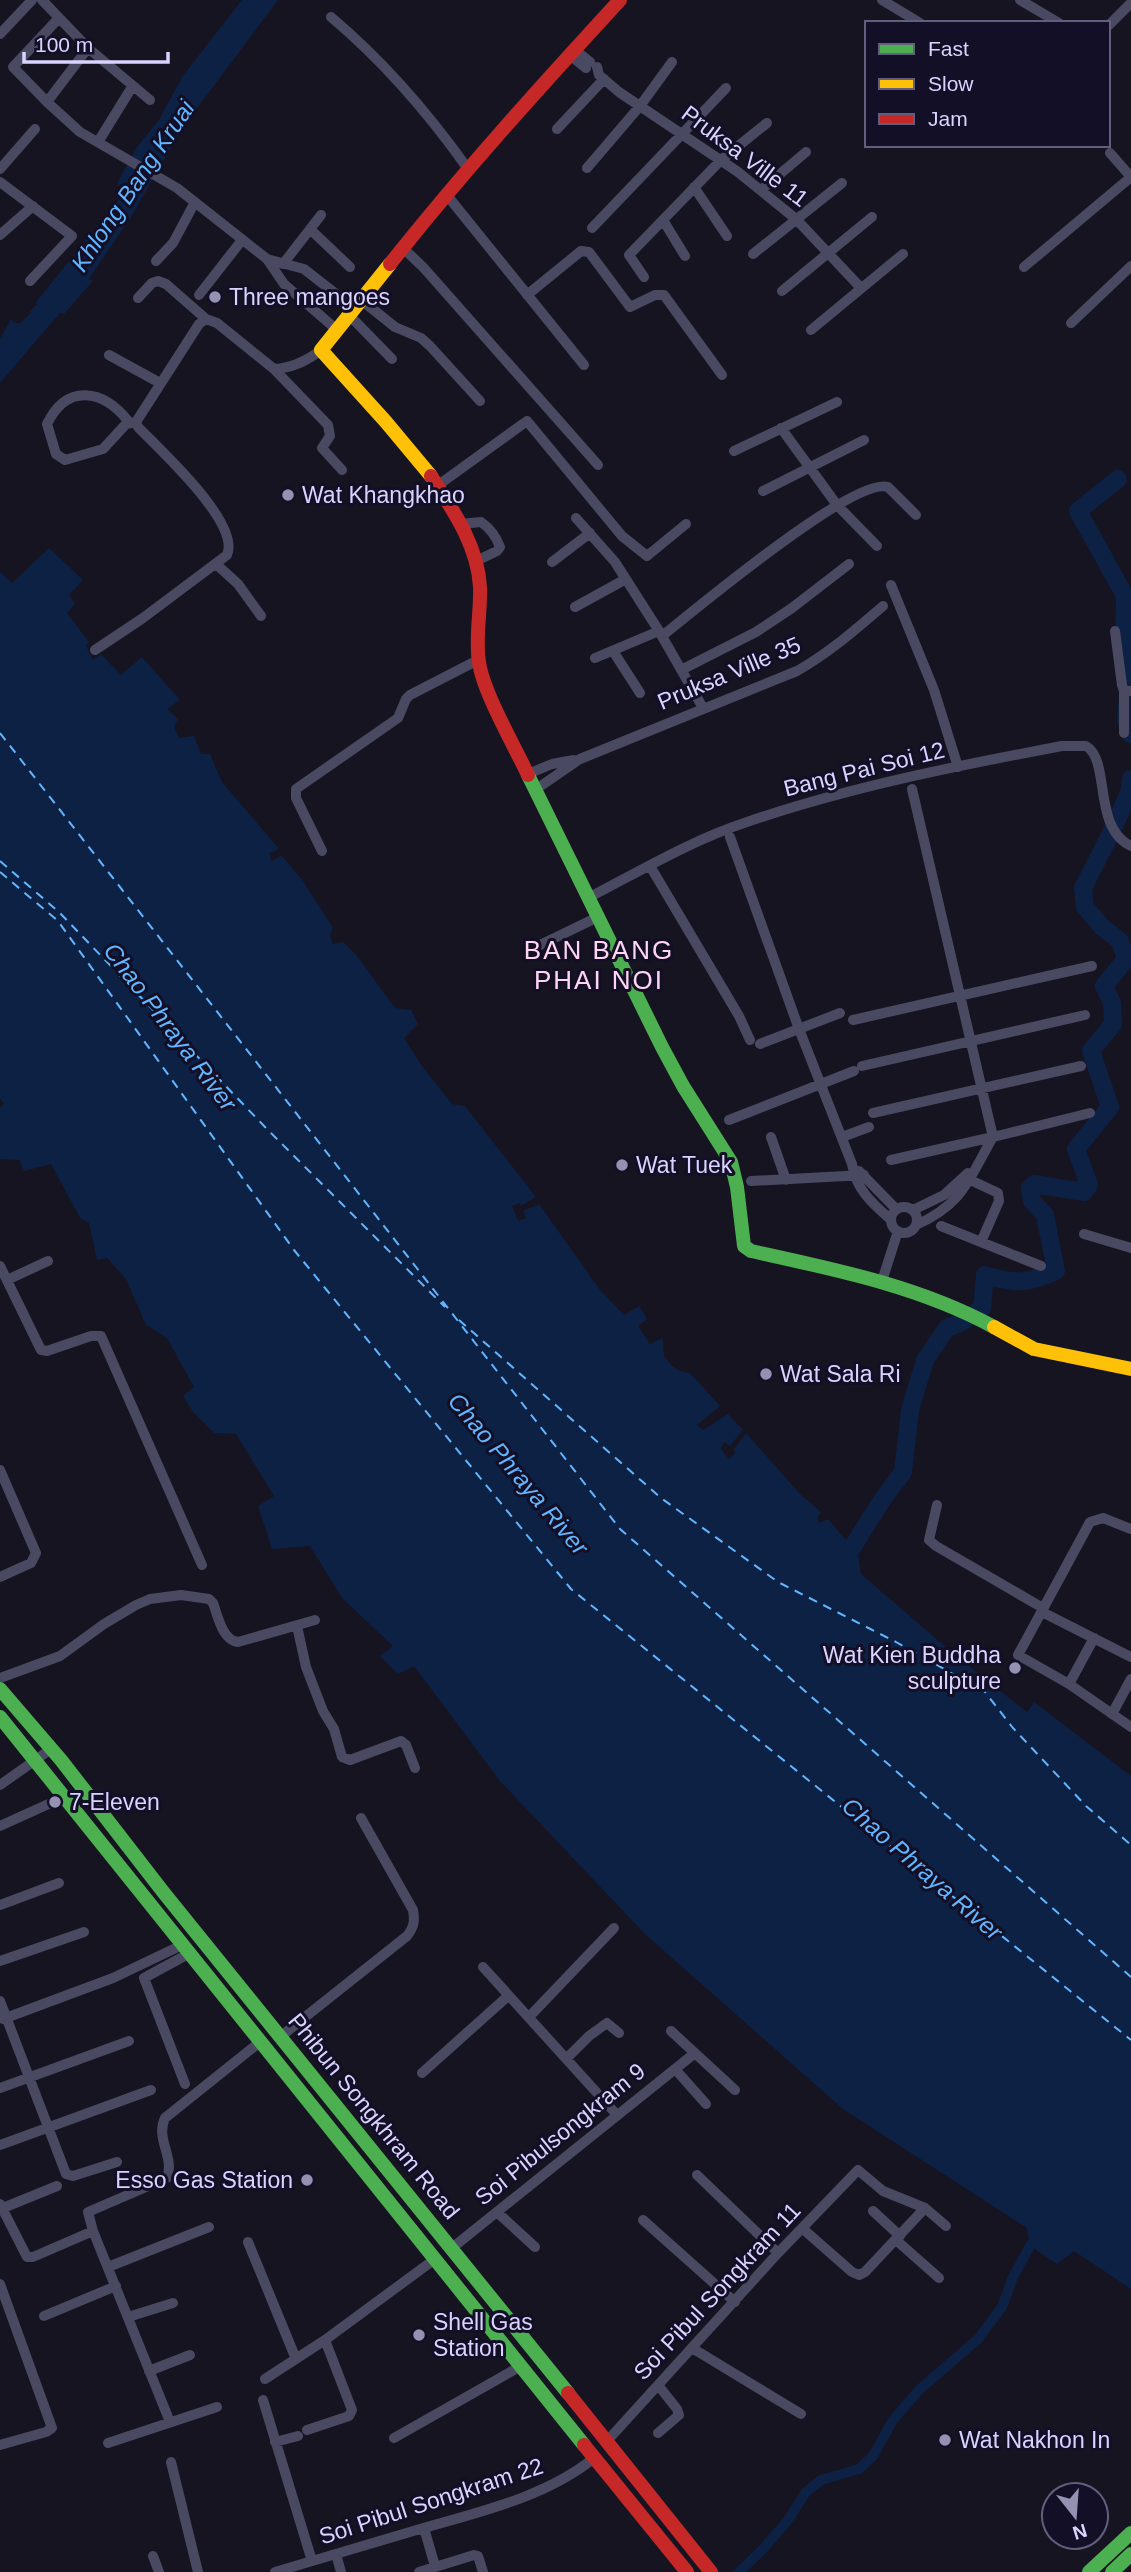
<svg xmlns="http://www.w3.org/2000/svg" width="1131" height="2572" font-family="Helvetica,sans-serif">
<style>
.water{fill:#0d2144}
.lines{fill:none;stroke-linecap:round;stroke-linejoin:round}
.canal{stroke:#0d2144;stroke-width:10}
.river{stroke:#0d2144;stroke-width:18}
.ferry{stroke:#62b6ff;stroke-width:2;stroke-dasharray:9 7;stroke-linecap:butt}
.street{stroke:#4a4962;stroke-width:10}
.fast{stroke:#4caf50;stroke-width:14}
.slow{stroke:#ffc107;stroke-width:14}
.jam{stroke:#c62828;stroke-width:14}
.poi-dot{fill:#9591b1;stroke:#130f26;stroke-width:2.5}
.labels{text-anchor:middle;stroke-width:6;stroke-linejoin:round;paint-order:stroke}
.street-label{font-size:23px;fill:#d9d4ff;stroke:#130f26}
.poi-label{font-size:23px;fill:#d9d4ff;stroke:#130f26;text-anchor:start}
.water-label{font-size:24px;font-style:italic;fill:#62b6ff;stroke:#130f26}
.quarter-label{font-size:26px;letter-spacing:2px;fill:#ffd6f0;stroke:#130f26}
</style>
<rect width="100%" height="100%" fill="#161421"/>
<path class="water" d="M242,0h36l-95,127 -52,90 -42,62 4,2 -29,33 -4,-1 -60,70v-44l11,-20 4,4h5l11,-10 -1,-2 7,-7 -1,-2 87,-108v-5l-6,-6 20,-36 22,-27 23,-43z
M49,548l34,32 -14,15 6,9 -8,9 22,29 -3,4 7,14 8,-6 20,21 21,-18 38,43 -13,9 11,10 -4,8 5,11 15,-2 7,18h9l12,28 57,67 -10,4 3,8 9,-6 22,26 30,47 -3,8 3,8 10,-2 14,14 38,52 16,2 7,14 -14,14 18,28 30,38 13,2 71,91 -15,9 -1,-3 -8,3 6,15 8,-3 -3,-7 16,-7 61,86 24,25 15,-9 8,13 -9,7 12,18 13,-6 1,18 8,10 8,5 10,2 30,33 -23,19 6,5 25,-16 15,16 -13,16 -6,-4 -3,7 8,10 6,-5 -1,-5 12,-16 55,62 20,17 -4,6 2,5 9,-4 30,35 3,20 94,81 72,57 7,-10 97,74v513l-57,-38 -17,13 -27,-18 -3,-18 -184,-119 -198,-175 -145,-153 -86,-115 -16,8 -18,-18 13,-10 -51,-48 -32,-52 -38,3 -14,-43 16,-10 -38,-62 -22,-1 -21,-21 -10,-16 11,-9 -27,-49 -21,-13 -20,-46 -19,-21 -10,2 -8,-37 -9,-5 -29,-54 -27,7 -5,-11 -19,-1v-51l4,-5 -4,-4v-527l12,11z"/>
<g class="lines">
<path class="canal" d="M739,2572l24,-23 25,-29 18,-28 15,-12 38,-11 14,-13 20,-36 27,-31 58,-50 24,-32 11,-30 17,-31 9,-11"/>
<path class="river" d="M1118,479l-40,32 47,85 -1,61 4,36 -2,27 5,14
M836,1565l16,-17 30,-48 21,-28 7,-62 15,-50 22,-32 13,-5 22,-15 3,-33c29,9 43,9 71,-4l-11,-56 -13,-14 -2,-13 4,-4 50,8 5,-7 -13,-36 34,-42 -19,-56 22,-27 -1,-21 -8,-17 22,-27 -6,-18 -18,-14 -17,-20 -2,-19 26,-51 20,-44 2,-14"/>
<path class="ferry" d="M0,733l620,796 511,448
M0,861l60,52 205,214 180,180
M0,872l58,49 236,329 277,339 560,451
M459,1320l202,178 117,84 118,60 89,50 28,36 73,78 45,39"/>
<path class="street" d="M42,0l46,48 62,52
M882,0l38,23
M1020,0l39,23
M331,17c51,43 98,97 137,152
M1108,26l23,-23
M0,34l32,-34
M88,48l-41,54 33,30 97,56 90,71
M575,50l15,12
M570,55l16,13
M597,67l2,8 20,17 119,80 58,47 65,69
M47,102l-34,-35 46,-49
M557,129l47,-50
M98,142l34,-55
M1110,153l21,24
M587,168l53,-62 32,-44
M0,169l35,-40
M0,182l72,54 -42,45
M694,187l33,49
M761,190l45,-38
M446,194l138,171
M663,220l22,36
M592,228l134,-140
M310,229l40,38
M0,235l33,-29
M403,248l20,19 175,198
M753,254l89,-71
M156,261l17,-18 22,-41
M283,264l38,-49
M1024,267l107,-90
M644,277l-15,-22 92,-95 46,-37
M782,291l90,-74
M199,295l43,-55
M527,295l54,-44 8,1 41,55 25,-12h9l58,80
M138,298l14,-15 6,-2 8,3 40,35 11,4 57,46c18,-1 33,-8 47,-19
M360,299l35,28 26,11 9,8 50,55
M349,315l43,44
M1071,323l60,-57
M337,330l-53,-46 -17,-25 37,10 50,39
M811,330l92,-76
M109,355l51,28
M274,369l54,56 2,11 -8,12 20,22
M129,422c-26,-33 -62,-39 -82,2l9,30 9,6 38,-11 23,-25 10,-2
M136,422l63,-98 7,-5
M781,428l56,77 40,41
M734,451l103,-49
M437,486l90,-65 95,115 25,20 39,-32
M763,491l101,-51
M576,518l39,44 44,69 44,77
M460,524l21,-2c10,7 15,14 19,25l-3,4 -21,10
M552,562l38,-29
M216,564l22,20 23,32
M891,585l43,105 24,77
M575,607l51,-28
M1115,631l7,54 2,6h7
M662,636c33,-26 192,-160 226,-149l28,28
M95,650l48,-32 84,-63c14,-32 -67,-105 -89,-128l-2,-5
M613,651l27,42
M595,658l64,-27
M681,670l75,-38 36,-24 57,-44
M1124,691v42
M528,774l24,-10 22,-4
M535,790l45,-31 217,-88c32,-18 58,-41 86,-65
M730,837l69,192 53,135c4,26 21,40 39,56
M322,851l-26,-53v-9l102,-71 8,-19 4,-4 68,-35
M650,866l89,150 11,24
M588,898c52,-27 104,-58 159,-76 102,-35 209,-56 315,-76h24c25,14 6,82 45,100
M540,945l58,-28
M853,1020l239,-54
M760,1044l80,-31
M862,1066l223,-51
M873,1113l208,-47
M729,1120l125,-49
M771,1137l15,43
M842,1137l27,-10
M891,1160l102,-23 -81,-348
M859,1171l37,38
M964,1177l34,16 1,8 -18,41 60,24
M751,1181l113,-6
M891 1220a13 13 0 1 1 26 0a13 13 0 1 1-26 0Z
M913,1210l31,-15 24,-22
M916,1225c48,-21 53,-47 77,-88l97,-24
M941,1226l40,16
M1084,1234l47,14
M0,1266l41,84 6,1 44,-15h10l101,229
M7,1280l41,-19
M881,1284l17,-53
M0,1470l36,83 -5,10 -31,14
M937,1505l-8,35 7,6 107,62
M1131,1529l-28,-11 -13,4 -72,133 51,29 62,43
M1042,1612l89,45
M297,1626l9,41 17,44 11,18 8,28 8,3 51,-19 5,4 9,23
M0,1678l60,-22 44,-32 32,-19 14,-6 31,-4 28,4 4,4c5,13 9,37 25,39l77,-22
M1069,1684l25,-46
M1112,1714l19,-35
M0,1785l51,-36
M0,1826l64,-29
M0,1905l59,-22
M0,1961l84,-29
M483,1967l134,148
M0,2001l66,173 7,2 44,-14
M529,2017l85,-89
M3,2019l110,-41 69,-33
M671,2031l64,59
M280,2037l127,-101c7,-9 8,-15 6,-26l-52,-92
M567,2058l22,-22 18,-13 12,10
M675,2069l31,35
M422,2073l86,-77
M185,2084l-41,-106 46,-25
M0,2088l129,-47
M0,2145l151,-55
M697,2175l81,78
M0,2204l27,53h6l60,-26
M3,2208l54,-22
M873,2211l27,25
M498,2213l37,34
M643,2220l92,82
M803,2229l49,43 7,3 6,-3 60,-64
M896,2240l43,38
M248,2242l48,117
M452,2248l243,-195
M108,2267l101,-40
M0,2284l52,144 -6,4 -46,13
M44,2316l72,-30
M128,2317l45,-14
M692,2348l109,66
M149,2371l41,-16
M265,2379l60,-39 110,-81
M658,2385l19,24 2,6 -21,18
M263,2400l49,161
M170,2422l-77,-191 -5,-19 79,-34c8,-21 -12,-39 -2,-60l95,-76
M307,2430l42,-14 3,-6 -27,-70
M394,2438l127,-72
M608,2440l170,-187 80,-83 25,21 42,17 21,18
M275,2442l23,-6
M108,2443l109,-36
M171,2462l27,110
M424,2528l11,38
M336,2554l5,18
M153,2556l6,16
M275,2572c48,-14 97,-29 145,-43 59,-17 126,-32 174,-71
M419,2572l55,-17 4,1 5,16"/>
<path class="fast" d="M528,775l134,272 21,39 48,76 6,25 7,59 7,5c82,18 168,35 243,76
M0,1689l61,71 103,133 404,500
M0,1717l584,728
M1089,2572l42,-39
M1112,2572l19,-18"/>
<path class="slow" d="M390,264l-69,86 65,72 45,54
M994,1327l40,22 97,20"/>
<path class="jam" d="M390,264c73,-92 151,-178 230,-264
M431,476c22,34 47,70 49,111 1,25 -5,50 -1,75 4,30 35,83 49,113
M568,2393l143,179
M584,2445l103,127"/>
</g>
<g class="poi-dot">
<circle cx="215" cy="297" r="7"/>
<circle cx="288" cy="495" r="7"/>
<circle cx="622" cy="1165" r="7"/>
<circle cx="766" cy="1374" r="7"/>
<circle cx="1015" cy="1668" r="7"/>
<circle cx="55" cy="1802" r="7"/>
<circle cx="307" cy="2180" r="7"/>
<circle cx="419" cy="2335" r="7"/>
<circle cx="945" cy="2440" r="7"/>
</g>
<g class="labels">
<g class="street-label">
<text transform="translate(745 156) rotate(37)" y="8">Pruksa Ville 11</text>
<text transform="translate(729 673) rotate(-23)" y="8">Pruksa Ville 35</text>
<text transform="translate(864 769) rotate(-14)" y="8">Bang Pai Soi 12</text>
<text transform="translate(374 2116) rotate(51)" y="8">Phibun Songkhram Road</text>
<text transform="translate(560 2134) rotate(-39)" y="8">Soi Pibulsongkram 9</text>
<text transform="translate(717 2291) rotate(-47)" y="8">Soi Pibul Songkram 11</text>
<text transform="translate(431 2501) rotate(-18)" y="8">Soi Pibul Songkram 22</text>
</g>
<g class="poi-label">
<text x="229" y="305">Three mangoes</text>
<text x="302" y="503">Wat Khangkhao</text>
<text x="636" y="1173">Wat Tuek</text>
<text x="780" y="1382">Wat Sala Ri</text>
<text x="1001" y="1663" text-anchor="end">Wat Kien Buddha<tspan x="1001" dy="26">sculpture</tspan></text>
<text x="69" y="1810">7-Eleven</text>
<text x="293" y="2188" text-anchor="end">Esso Gas Station</text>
<text x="433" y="2330">Shell Gas<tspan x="433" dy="26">Station</tspan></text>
<text x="959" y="2448">Wat Nakhon In</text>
</g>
<g class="water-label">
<text transform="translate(133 186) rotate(-56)" y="8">Khlong Bang Kruai</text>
<text transform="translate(170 1027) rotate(53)" y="8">Chao Phraya River</text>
<text transform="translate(518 1474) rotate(50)" y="8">Chao Phraya River</text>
<text transform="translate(922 1869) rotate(41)" y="8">Chao Phraya River</text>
</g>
<g class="quarter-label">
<text x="599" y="959">BAN BANG<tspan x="599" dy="30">PHAI NOI</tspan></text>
</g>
</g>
<rect x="865" y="21" width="245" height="126" fill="#130f26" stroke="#625e7d" stroke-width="2"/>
<rect x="879" y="44" width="35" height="10" fill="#4caf50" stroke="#625e7d" stroke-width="2"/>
<text x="928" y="56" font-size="21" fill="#d9d4ff">Fast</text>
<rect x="879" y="79" width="35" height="10" fill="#ffc107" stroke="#625e7d" stroke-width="2"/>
<text x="928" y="91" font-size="21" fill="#d9d4ff">Slow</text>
<rect x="879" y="114" width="35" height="10" fill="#c62828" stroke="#625e7d" stroke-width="2"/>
<text x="928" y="126" font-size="21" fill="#d9d4ff">Jam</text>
<g transform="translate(1075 2516) rotate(163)"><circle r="33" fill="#130f26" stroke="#625e7d" stroke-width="2"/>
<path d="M0-5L12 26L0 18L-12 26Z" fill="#9591b1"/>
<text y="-10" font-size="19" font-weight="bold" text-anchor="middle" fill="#d9d4ff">N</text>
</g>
<path d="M24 52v10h144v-10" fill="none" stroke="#d9d4ff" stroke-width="3.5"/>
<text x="35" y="52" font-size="21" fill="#d9d4ff" stroke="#130f26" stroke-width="5" paint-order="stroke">100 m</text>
</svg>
